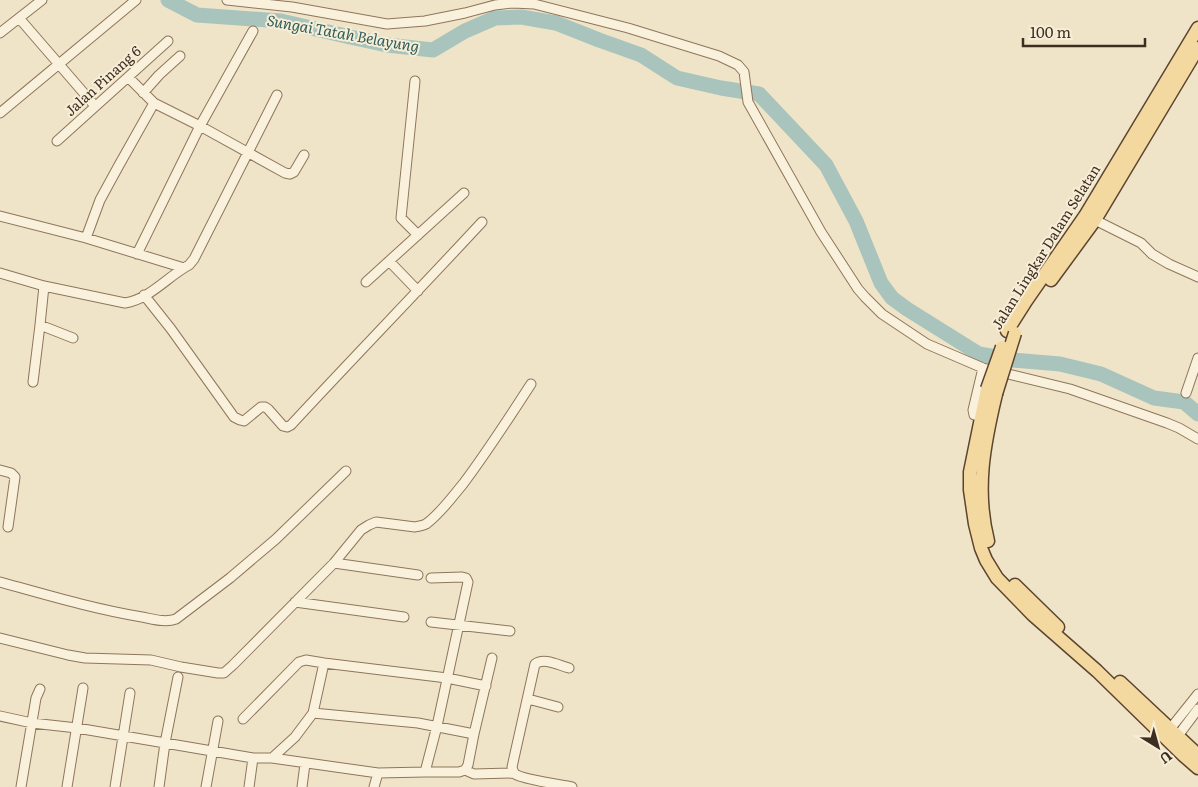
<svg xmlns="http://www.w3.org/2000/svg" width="1198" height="787" font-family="Literata,serif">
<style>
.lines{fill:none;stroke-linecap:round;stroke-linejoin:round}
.river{stroke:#a9c4bc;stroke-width:15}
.street-casing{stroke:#8d765c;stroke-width:11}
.primary-casing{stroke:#5b4430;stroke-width:15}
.street{stroke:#faf1dc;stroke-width:9}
.primary{stroke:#f3d9a0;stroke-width:12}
.primary-bridge-casing{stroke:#5b4430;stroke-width:15;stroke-linecap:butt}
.primary-bridge{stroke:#f3d9a0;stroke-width:12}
.labels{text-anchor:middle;stroke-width:4;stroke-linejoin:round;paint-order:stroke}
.street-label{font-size:14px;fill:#3d2e20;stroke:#f7eed8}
.water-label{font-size:15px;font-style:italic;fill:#2f5d5a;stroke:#f7eed8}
</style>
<rect width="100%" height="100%" fill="#f0e4c8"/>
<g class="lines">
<path class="river" d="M168,0l29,15 84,6 69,16 37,8 46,5 32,-19 30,-13 26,-1 35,6 43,17 42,15 36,23 44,10 38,6 67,71 30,56 25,62 11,15 15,11 72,45 34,6 47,4 41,10 53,24 30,4 14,12"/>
<g class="street-casing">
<path id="street" d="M227,0l65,7 95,17 38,-3 40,-8 30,-8 18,-2 21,1 94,24 91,28 19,9 6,7 4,30 73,130 37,57 7,8 17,17 45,30 56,24 87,21 97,34 12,5 19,11
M19,18l76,88
M0,33l42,-33
M128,77l26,26 46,23 85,47 5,1 4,-2 10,-17
M415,81l-14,137 17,17
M143,93l16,-18 21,-19
M0,113l136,-113
M57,141l111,-100
M0,216l86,22 98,30
M1095,220l46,23 11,11 17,10 29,13
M86,238l14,-38 18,-33 36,-64
M137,254l63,-128 53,-95
M389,261l29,30
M0,273l44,13 -4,39 -7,57
M366,282l98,-89
M44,286l81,17c25,-4 43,-27 64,-38l5,-6 83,-164
M144,295l27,34 63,88 6,3 4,1 17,-14h4l3,2 15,17 4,1 4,-2c63,-68 128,-135 191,-203
M40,325l33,13
M983,368l-10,42 1,5 12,3
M1186,393l12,-35
M0,470l11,3 4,4 -7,50
M334,563l84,12
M0,582c47,13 94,27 142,35 11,2 23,6 34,2l54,-41 46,-39 70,-68
M295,602l109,15
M431,622l79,9
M0,638l68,17 17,3 66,2 30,7 37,6h6l9,-8 101,-102 27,-33 8,-5 7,-3 39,5c4,-1 7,-1 11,-3 15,-11 26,-27 37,-40 24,-32 46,-66 68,-100
M569,668c-11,-3 -25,-11 -34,-4l-23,103c1,3 1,5 3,7 6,5 47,11 57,13
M528,699l30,8
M313,713l105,10 56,11
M0,716l32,7 45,5 176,30h19l106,15 47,-1h34l6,-2 9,4 39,-1
M243,719l56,-57 7,-2 18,3 123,15 39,8
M1170,729l28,-35
M1174,741l24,-32
M272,758l23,-21 18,-24 11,-50
M465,770l3,-5 6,-31 18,-76
M425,772l12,-46 31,-144 -2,-4 -4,-1 -31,1
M21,787l15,-89 4,-9
M67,787l16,-99
M115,787l15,-94
M159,787l6,-44 13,-66
M206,787l12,-66
M249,787l4,-29
M302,787l3,-23
M374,787l4,-14"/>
</g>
<g class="primary-casing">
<path id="primary" d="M1051,280l44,-60 103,-172
M1007,331l19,-30 59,-85 113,-188
M987,389l-17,83v18l5,34 6,24 5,12 11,18 36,37 64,56 86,84 15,13
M988,541c-13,-51 -4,-97 8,-147
M1015,585l43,42
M1120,682l78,73"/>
</g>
<use href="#street" class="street"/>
<use href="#primary" class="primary"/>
<g class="primary-bridge-casing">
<path id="primary-bridge" d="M987,389l15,-42
M996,394l19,-61"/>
</g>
<use href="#primary-bridge" class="primary-bridge"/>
</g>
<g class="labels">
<g class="street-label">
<text transform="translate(103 81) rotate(-42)" y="5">Jalan Pinang 6</text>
<text transform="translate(1046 247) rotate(-58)" y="5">Jalan Lingkar Dalam Selatan</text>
</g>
<g class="water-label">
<text transform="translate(343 34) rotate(10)" y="5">Sungai Tatah Belayung</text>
</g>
</g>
<g transform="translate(1158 747) rotate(143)" stroke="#f7eed8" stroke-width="4" paint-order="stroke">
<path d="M0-4L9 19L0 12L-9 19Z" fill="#3d2e20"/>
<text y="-8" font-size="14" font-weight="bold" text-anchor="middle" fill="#3d2e20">U</text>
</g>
<path d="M1023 38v8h122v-8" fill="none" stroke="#3d2e20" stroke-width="2.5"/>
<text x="1030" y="38" font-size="15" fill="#3d2e20" stroke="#f7eed8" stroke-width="4" paint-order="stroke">100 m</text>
</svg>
